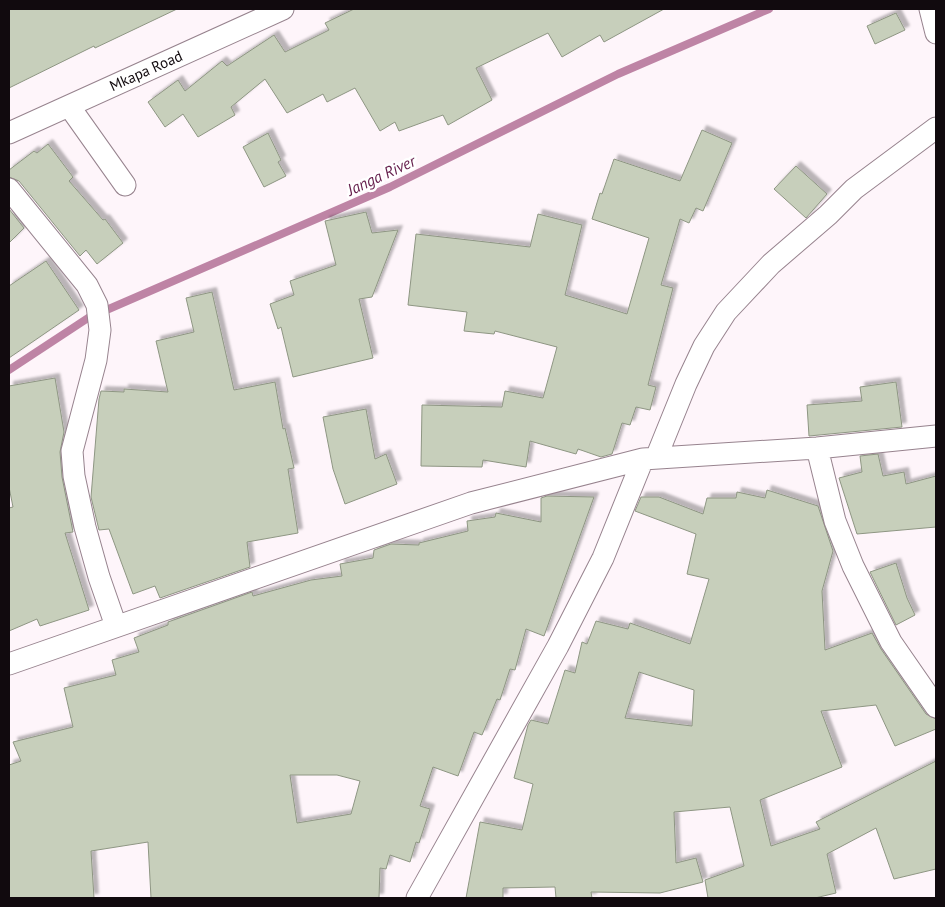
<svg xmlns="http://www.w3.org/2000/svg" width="945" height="907" font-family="'PT Sans',sans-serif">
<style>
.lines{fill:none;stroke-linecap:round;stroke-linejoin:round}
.stream{stroke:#be84a5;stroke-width:8}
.building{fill:#c7cfbb;stroke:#8e9683;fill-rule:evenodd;filter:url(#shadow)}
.minor-casing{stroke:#97838e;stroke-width:23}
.minor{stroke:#fff;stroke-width:21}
.labels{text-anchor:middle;stroke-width:5;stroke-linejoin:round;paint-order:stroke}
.street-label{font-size:15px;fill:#110a0e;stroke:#fff}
.water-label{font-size:16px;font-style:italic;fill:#67214e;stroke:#fff}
</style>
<defs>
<filter id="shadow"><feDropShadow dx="4.5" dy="-4.5" stdDeviation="1" flood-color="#0004"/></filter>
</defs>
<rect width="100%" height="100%" fill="#fef5fa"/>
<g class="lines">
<path class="stream" d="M9,370l79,-52 302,-131 228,-113 151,-65"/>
</g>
<path class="building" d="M9,9h168l-82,39 -1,-2 -85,42z
M354,9h310l-60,33 -4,-7 -38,22 -14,-24 -72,35 16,32 -44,25 -5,-10 -44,16 -4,-9 -15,9 -25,-43 -28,14 -4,-8 -36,19 -22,-34 -34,28 4,8 -37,22 -15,-23 -18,13 -17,-25 30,-22 7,11 37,-30 5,5 47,-31 11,17 44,-22 -4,-7z
M896,13l9,17 -30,14 -8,-18z
M702,130l30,13 -29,68 -7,-3 -7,15 -9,-4 -19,66 12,3 -25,97 8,2 -6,23 -14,-3 -6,18 -8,-2 -10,31 -11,3 -23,-8 -2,5 -46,-13 -4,26 -43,-7 -1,7 -61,-1 1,-61 80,2 3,-16 38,7 14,-51 -62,-16 -1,3 -30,-3 3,-19 -59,-7 8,-71 114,13 8,-33 44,11 -17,70 62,19 22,-76 -57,-19 8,-26 2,1 12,-35 66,22z
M268,133l13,27 -3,2 8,14 -22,11 -21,-40z
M48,144l25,33 -4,4 34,39 2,-1 18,24 -26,21 -11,-14 -6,6 -61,-75 -10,-4v-7l25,-19 3,2z
M796,166l31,28 -21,24 -32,-29z
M9,209l15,19 -15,15z
M366,212l6,21 26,-3 -26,67 -13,2 14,59 -80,19 -12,-50 -3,2 -8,-25 24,-9 -4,-14 46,-16 -11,-44z
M46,261l33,49 -70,48v-72z
M212,292l22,98 41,-8 8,47 2,-1 9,40 -6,1 10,64 -51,9 3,25 -90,31 -5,-12 -22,8 -24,-65 -10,1 -8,-33 8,-98 2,-8 23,1v-3l44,3 -12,-51 38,-9 -8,-34z
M55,378l9,54 -4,20 2,25 11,55 -8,1 24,77 -49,16 -3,-7 -28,12v-123l4,-1 -4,-20v-101z
M896,382l6,45 -93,9 -2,-31 55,-4 -2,-14z
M366,409l9,50 11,-5 11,30 -52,20 -12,-35 -10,-52z
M878,454l5,22 21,-4 2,12 30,-8v51l-79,7 -18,-56 23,-6 -2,-16z
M767,490l51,16 15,45 -11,40 3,59 47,-17 9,16 45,65 10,5v10l-41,17 -19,-41 -55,6 21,56 -82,33 11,46 49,-17 -4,-7 120,-61v108l-42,10 -18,-51 -49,26 9,39 -21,5h-107l-3,-18 39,-14 -14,-59 -56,5 2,51 20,-5 7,24 -43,11 -69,-1 1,6h-36l-1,-11 -52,1v10h-37l14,-76 42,8 11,-46 -19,-6 14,-53 3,-5 17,4 17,-54 10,3 7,-31 5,2 9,-23 32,8 2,-6 60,21 19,-65 -22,-5 9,-40 -61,-23 6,-14h18l44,17 4,-16h29l1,-6 28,6zM639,672l55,18 -2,36 -67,-8z
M547,496l47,1 -50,139 -18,-7 -11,41 -5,-1 -10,31 -3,-1 -15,36 -8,-3 -16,44 -25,-9 -13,39 10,3 -11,34 -3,-1 -6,20 -20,-7 -4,14 -6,-1 -1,30h-228l-3,-56 -57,9 3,47h-85v-133l12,-4 -8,-19 60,-15 -9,-39 52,-13 -4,-15 27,-8 -5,-14 34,-13v-3l84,-30 1,4 58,-16 31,-4 -2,-12 33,-6 1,-8 17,-6 28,1v-2l49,-12 -1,-10 28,-4 1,-4 45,9v-24zM290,775h47l23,6 -9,33 -54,9z
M896,563l11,35 8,17 -19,10 -26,-53z"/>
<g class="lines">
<g class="minor-casing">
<path id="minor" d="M930,9l6,24
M69,106l56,79
M9,133l274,-124
M9,189l78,96 10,20 3,25 -4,30 -24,91 2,25 11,51 14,50 17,49
M817,448l18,73 18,45 38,76 45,65
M656,458l30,-74 18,-38 22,-34 45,-48 57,-49 26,-26 82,-61
M9,664l462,-161 172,-44 174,-11 119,-12
M417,898l141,-252 45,-88 40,-99"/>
</g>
<use href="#minor" class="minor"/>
</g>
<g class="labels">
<g class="street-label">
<text transform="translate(146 71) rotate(-24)" y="5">Mkapa Road</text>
</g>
<g class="water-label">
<text transform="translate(381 175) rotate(-25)" y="6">Janga River</text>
</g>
</g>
<rect width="945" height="907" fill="none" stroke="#110a0e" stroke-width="20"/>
</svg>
